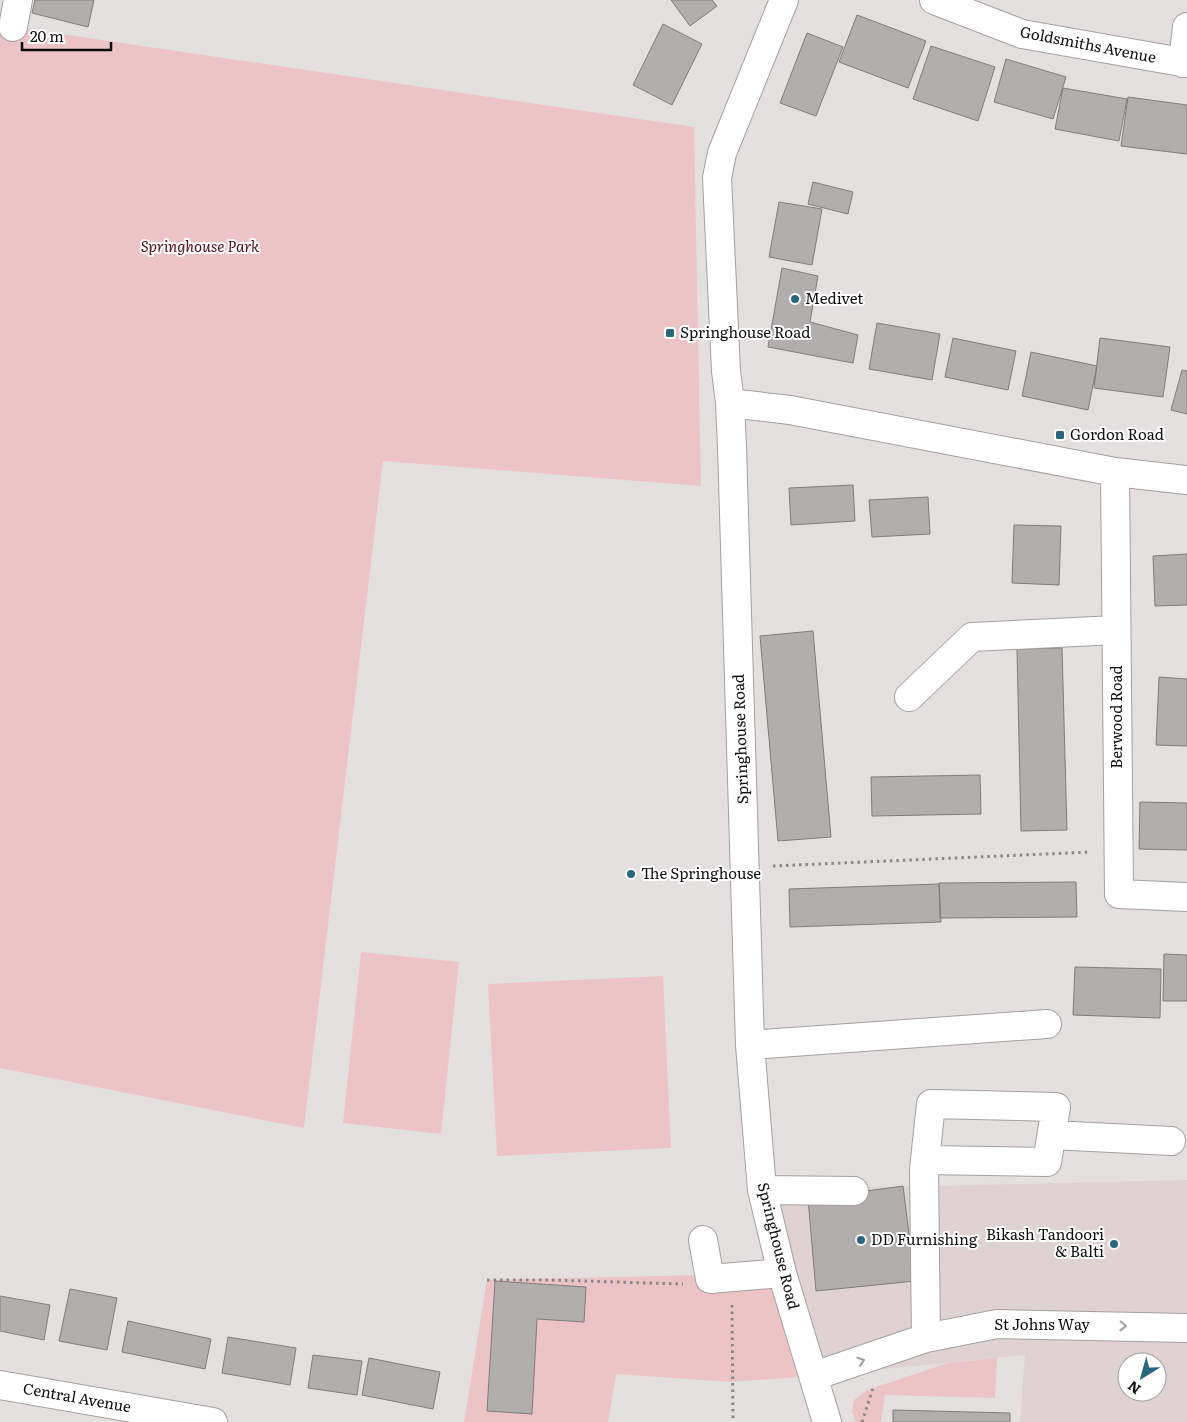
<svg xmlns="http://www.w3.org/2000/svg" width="1187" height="1422" font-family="Literata,serif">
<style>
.built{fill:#e0d2d3;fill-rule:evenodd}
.green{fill:#edc4c6}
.building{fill:#b2aeae;stroke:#807c7c}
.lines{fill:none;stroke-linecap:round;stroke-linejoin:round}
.minor-casing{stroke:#a5a0a0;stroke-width:30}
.path{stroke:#8a8787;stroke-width:3;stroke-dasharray:2.5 4;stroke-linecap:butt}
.minor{stroke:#fff;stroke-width:28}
.oneway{stroke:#9f9e9e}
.poi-dot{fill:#29677d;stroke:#fff;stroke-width:2}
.labels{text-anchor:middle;stroke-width:4;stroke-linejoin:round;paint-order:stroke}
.street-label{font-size:15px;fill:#0e0d0d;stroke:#fff}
.park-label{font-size:15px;font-style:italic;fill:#4e0c19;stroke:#fff}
.poi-label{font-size:15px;fill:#0e0d0d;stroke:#fff;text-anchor:start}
</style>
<rect width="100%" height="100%" fill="#e4e0e0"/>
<path class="built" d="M1187,1180v242h-167l5,-67 -211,21 -52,-186zM1127,1362h30v30h-30z"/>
<path class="green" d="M0,25l694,102 7,359 -318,-25 -79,667 -304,-60z
M361,952l98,10 -18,172 -98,-11z
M663,976l8,172 -174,8 -9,-172z
M782,1273l32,103 -84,6 -114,-8 -8,48h-144l23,-142z
M997,1358l-2,40 -110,-3 -4,27h-25l-4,-10 2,-12 13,-10 81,-27z"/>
<path class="building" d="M35,0h59l-6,27 -56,-14z
M671,0h41l5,6 -27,20z
M857,15l69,26 -18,47 -69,-26z
M663,24l39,20 -30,61 -39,-20z
M807,33l36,14 -27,69 -36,-13z
M931,46l64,21 -17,54 -65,-22z
M1006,59l60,18 -13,42 -59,-17z
M1063,88l64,11 -8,42 -64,-12z
M1128,97l59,8v49l-66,-8z
M813,182l40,10 -5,22 -40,-10z
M779,202l43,7 -10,56 -43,-8z
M782,268l36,8 -8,46 48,13 -5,28 -85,-16z
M877,323l63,11 -8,46 -63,-11z
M953,338l63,13 -8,39 -63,-13z
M1100,338l70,9 -7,50 -69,-9z
M1031,352l66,14 -9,44 -66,-14z
M1182,370l5,1v43l-16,-4z
M853,485l2,36 -64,4 -2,-37z
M928,497l2,37 -58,3 -3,-37z
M1014,525l47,1 -2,59 -47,-2z
M1187,554v51l-32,1 -2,-50z
M813,631l18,206 -53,4 -18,-205z
M1062,648l5,182 -46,1 -4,-182z
M1159,677l28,2v67l-31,-1z
M980,775l1,39 -109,2 -1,-39z
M1140,802l47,1v47l-48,-1z
M1076,882l1,35 -137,1 -1,-35z
M939,884l2,38 -151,5 -1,-38z
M1164,954l23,1v46h-24z
M1075,967l86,2 -1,49 -87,-3z
M903,1186l12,95 -99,10 -8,-92z
M495,1281l91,6 -2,35 -47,-3 -5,95 -45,-3z
M70,1289l47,9 -10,52 -48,-9z
M0,1296l50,9 -6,35 -44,-9z
M128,1321l83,18 -6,30 -83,-17z
M228,1337l68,11 -6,37 -68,-12z
M313,1355l49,6 -5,34 -49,-7z
M369,1358l71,14 -7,37 -71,-14z
M893,1410l117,3v9h-117z"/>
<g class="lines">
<g class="minor-casing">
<path id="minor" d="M784,0l-62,153 -5,25 9,193 4,32 2,44 18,598 12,145 20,83 45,149
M934,0l88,34 165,29
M13,27l5,-27
M1183,63l4,-36
M730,403l60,7 325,62 72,8
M1115,472l4,422 68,3
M909,697l63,-60 144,-7
M750,1045l297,-21
M1052,1135l119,6
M926,1160l121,2 9,-55 -125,-3 -7,65 2,169
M762,1190l92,1
M703,1240l7,39 72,-6
M814,1376l112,-38 71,-14 190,4
M0,1385l213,37"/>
</g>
<path class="path" d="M773,866l318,-14
M487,1280h62l134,4
M732,1305l1,117
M862,1422l11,-34"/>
<use href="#minor" class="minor"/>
</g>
<defs><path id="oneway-chevron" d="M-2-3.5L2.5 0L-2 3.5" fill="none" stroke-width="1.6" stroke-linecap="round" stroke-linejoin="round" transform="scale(1.25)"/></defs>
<g class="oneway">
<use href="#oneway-chevron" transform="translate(1123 1326) rotate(1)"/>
<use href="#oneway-chevron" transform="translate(861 1361) rotate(-18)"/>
</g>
<g class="poi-dot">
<circle cx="795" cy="299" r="5"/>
<rect x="665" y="328" width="10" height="10" rx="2.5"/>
<rect x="1055" y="430" width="10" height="10" rx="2.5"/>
<circle cx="631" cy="874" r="5"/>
<circle cx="861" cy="1240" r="5"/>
<circle cx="1114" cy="1244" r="5"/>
</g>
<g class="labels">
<g class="street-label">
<text transform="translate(1088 45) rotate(11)" y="5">Goldsmiths Avenue</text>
<text transform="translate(1117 717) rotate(-90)" y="5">Berwood Road</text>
<text transform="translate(741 739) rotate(-92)" y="5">Springhouse Road</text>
<text transform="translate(778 1246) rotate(76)" y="5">Springhouse Road</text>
<text x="1042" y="1330">St Johns Way</text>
<text transform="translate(77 1398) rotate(10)" y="5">Central Avenue</text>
</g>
<g class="park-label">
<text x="200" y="252">Springhouse Park</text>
</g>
<g class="poi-label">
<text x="805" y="304">Medivet</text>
<text x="680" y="338">Springhouse Road</text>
<text x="1070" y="440">Gordon Road</text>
<text x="641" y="879">The Springhouse</text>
<text x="1104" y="1240" text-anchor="end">Bikash Tandoori<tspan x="1104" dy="17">&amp; Balti</tspan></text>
<text x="871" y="1245">DD Furnishing</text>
</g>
</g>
<g transform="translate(1142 1377) rotate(217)"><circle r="24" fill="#ffffff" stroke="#9f9e9e"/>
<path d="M0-4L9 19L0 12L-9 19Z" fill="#29677d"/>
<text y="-8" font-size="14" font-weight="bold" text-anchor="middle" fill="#0e0d0d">N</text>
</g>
<path d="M22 42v8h89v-8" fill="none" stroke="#0e0d0d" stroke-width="2.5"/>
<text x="30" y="42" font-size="15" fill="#0e0d0d" stroke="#ffffff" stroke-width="4" paint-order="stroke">20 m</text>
</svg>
